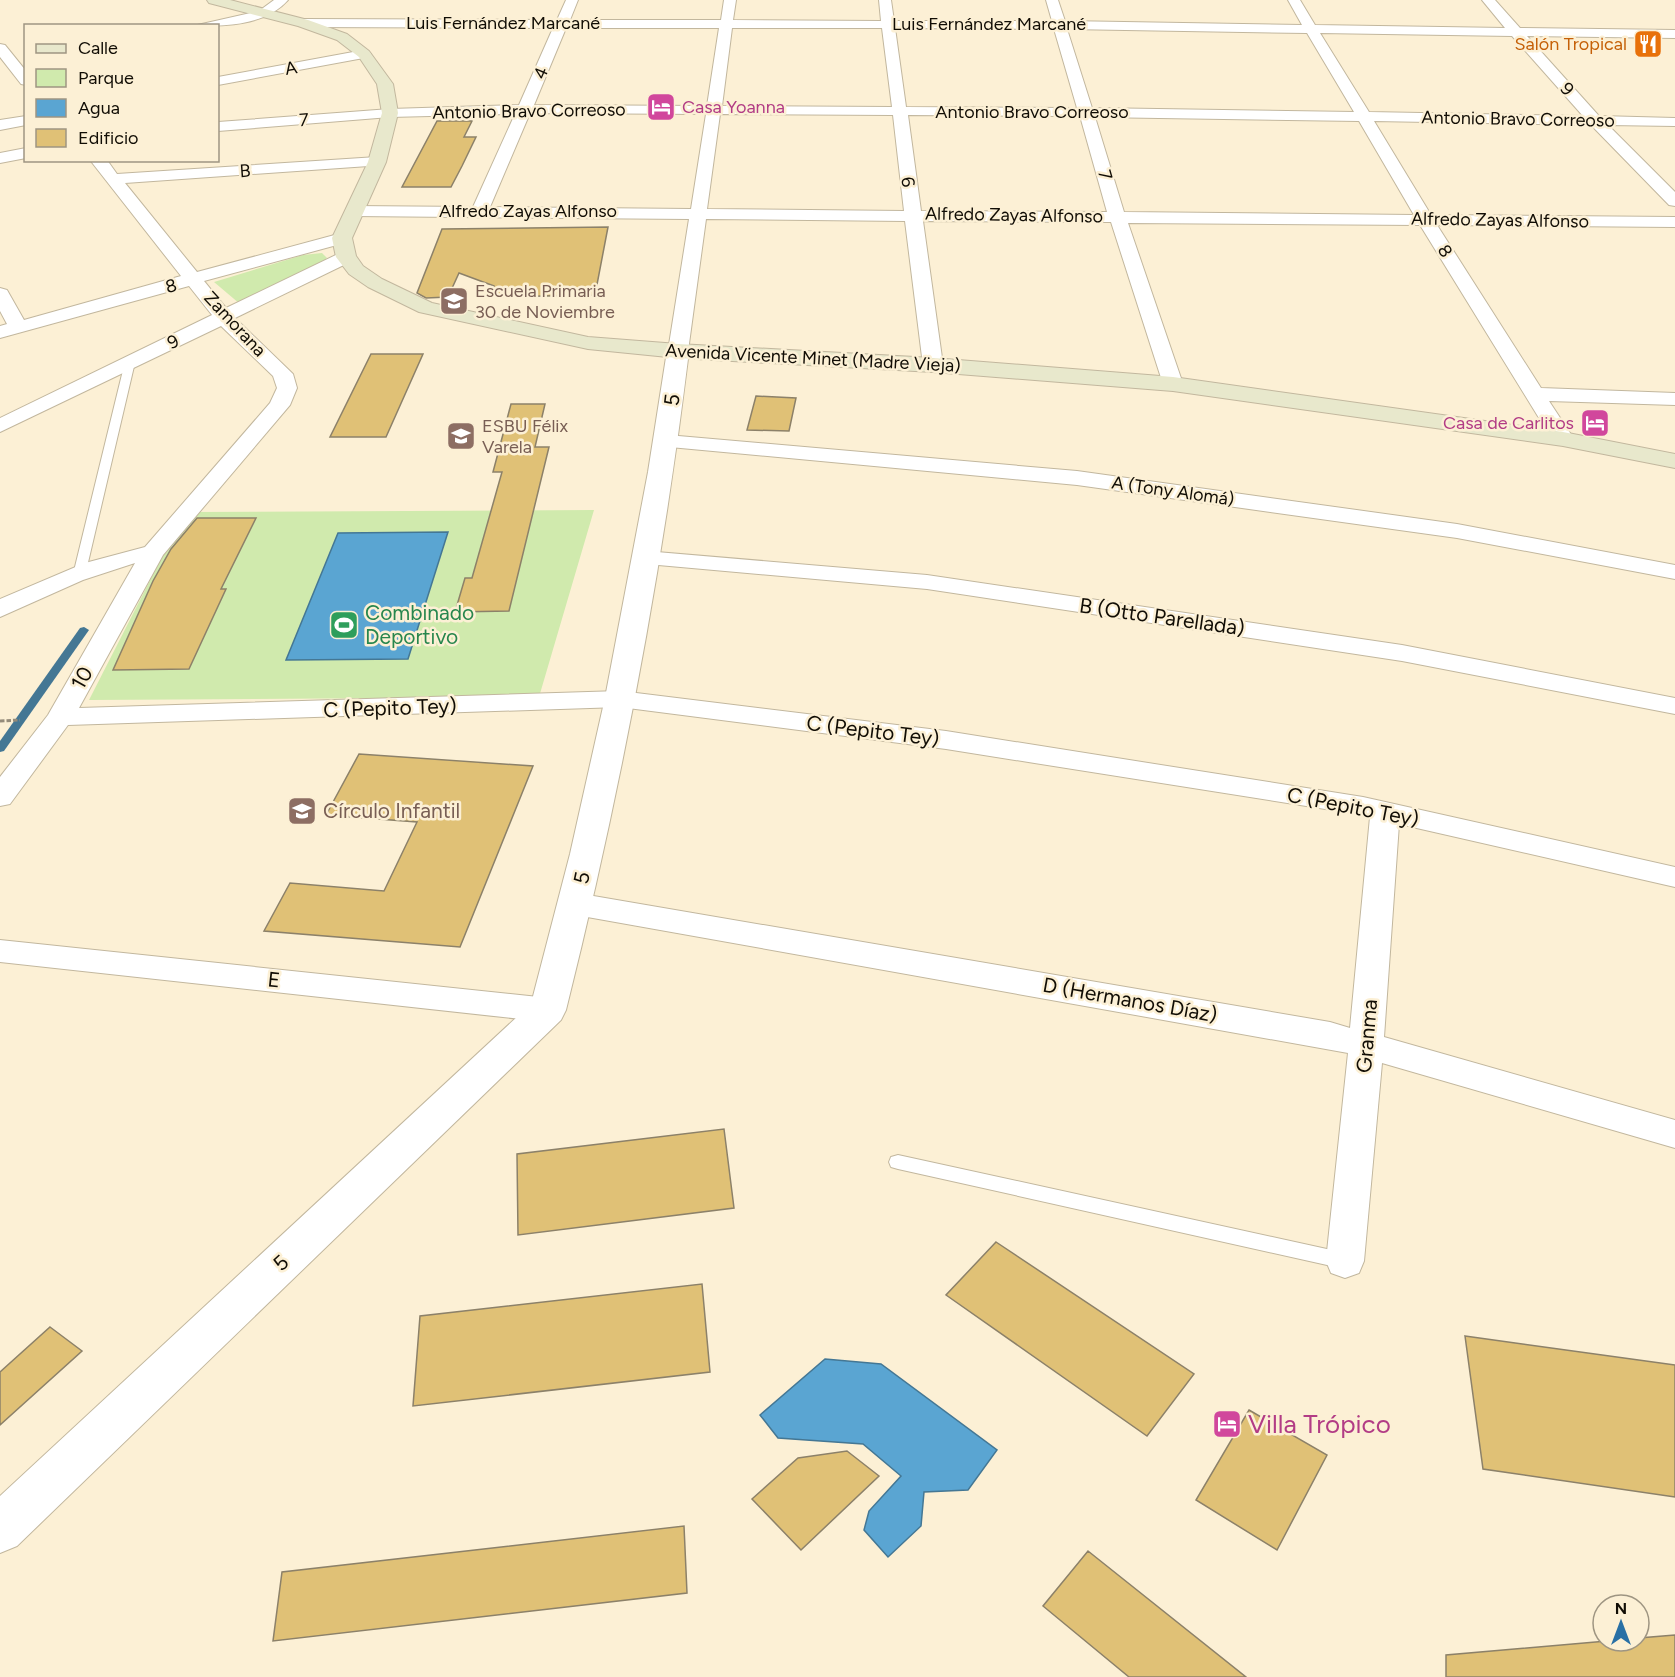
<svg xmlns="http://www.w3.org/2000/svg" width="1675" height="1677" font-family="Figtree,sans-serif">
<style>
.green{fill:#d0eaad}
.water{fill:#5aa5d2;stroke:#447794;stroke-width:1.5}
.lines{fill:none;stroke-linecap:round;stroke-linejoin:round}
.stream{fill:#447794;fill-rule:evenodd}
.building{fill:#e0c176;stroke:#8c8169;stroke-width:1.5}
.service-casing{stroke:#c2b79e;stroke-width:2}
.minor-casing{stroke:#c2b79e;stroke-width:2}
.tertiary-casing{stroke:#c2b79e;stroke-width:2}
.secondary-casing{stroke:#c2b79e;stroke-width:2}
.path{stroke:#958c7a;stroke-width:3;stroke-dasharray:4.5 2;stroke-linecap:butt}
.service{fill:#fff;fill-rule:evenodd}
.minor{fill:#fff;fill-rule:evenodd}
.tertiary{fill:#fff;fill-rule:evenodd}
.secondary{fill:#e8e8cc;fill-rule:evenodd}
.labels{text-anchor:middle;stroke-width:5;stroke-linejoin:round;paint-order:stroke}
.far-street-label{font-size:18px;fill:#110d05;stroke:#fcf0d5}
.far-food-label{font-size:18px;fill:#c56008;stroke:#fcf0d5;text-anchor:end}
.far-hotel-label{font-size:18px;fill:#b23c85;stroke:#fcf0d5;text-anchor:start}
.far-education-label{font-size:18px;fill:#785e54;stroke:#fcf0d5;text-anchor:start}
.street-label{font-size:21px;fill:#110d05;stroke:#fcf0d5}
.leisure-label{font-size:21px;fill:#27864d;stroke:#fcf0d5;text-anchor:start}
.education-label{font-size:21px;fill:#785e54;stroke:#fcf0d5;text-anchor:start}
.near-hotel-label{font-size:26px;fill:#b23c85;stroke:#fcf0d5;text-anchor:start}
</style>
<rect width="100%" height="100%" fill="#fcf0d5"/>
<path class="green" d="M322,253l5,5 -8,8 -79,38 -26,-22 89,-27z
M594,510l-55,187 -450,3 75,-147 28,-41z"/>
<path class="water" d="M448,532l-40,127 -122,1 52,-127z
M825,1359l56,5 116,86 -29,40 -44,2 -3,34 -33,31 -24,-27 5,-19 32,-35 -38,-32 -85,-6 -18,-23z"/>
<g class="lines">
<path class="stream" d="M84,627l5,3 -85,121 -4,1v-11l80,-113z"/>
</g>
<path class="building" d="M437,121h35l-8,16h12l-14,29 -11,21h-49z
M608,227l-13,68 -105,2 4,-11 -35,-13 -11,24 -22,1 -9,-5 25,-64z
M371,354h52l-37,83h-56z
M756,396l40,2 -7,33 -42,-1z
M511,404h34l-10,43h14l-40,164 -54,1 10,-34h7l30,-106h-9z
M197,518h59l-35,71h5l-37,80 -76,1 40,-89 18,-32z
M359,754l174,12 -73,181 -196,-16 26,-48 94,8 33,-69 -91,-7z
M724,1129l10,79 -216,27 -1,-81z
M996,1242l198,132 -47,62 -201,-141z
M702,1284l8,88 -297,34 7,-90z
M50,1327l32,24 -82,74v-53z
M1465,1336l210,29v132l-192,-28z
M1249,1410l78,45 -50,95 -81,-50z
M847,1451l32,25 -78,74 -49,-51 46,-41z
M684,1526l3,67 -414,48 9,-69z
M1088,1551l158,126h-117l-86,-71z
M1675,1635v42h-229v-22l161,-14h32v-3z"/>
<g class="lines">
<g class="service-casing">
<path id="service" d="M130,359l5,3 -49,209 -6,4 -6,-4 51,-209z
M898,1155l447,98 7,2 3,6 -3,6 -7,2 -447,-100 -7,-2 -2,-5 2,-5z"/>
</g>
<g class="minor-casing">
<path id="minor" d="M274,0h14c-23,26 -64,26 -95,26l66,-15z
M566,0h12l-8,20h151l3,-20h12l-3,20 148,1 -2,-21h12l3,21h158l-6,-21h12l7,21 237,4 -14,-25h12l15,25 190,3 -23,-28h13l25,28 155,2v8l-148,-2 72,80 76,2v8l-67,-1 67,67v14l-6,-1 -78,-80 -217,-4 57,94 244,2v10l-238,-2 104,163 134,5v12l-126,-4 25,38 -3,5h-16l-135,-219 -292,-2 55,161 -3,4h-14l-3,-4 -52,-162 -188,-1 20,144 -3,4h-14l-3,-4 -18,-144 -199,-2 -18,132 -3,4h-14l-3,-4 21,-132 -336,-3 -8,-5 8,-5 120,1 42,-93 -125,3 -172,14v-9l172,-13 129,-4 34,-77 -250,-1 -6,-4 6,-4 254,1zM566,28h153l-12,78 -173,-1zM732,28h150l10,79 -170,-1zM895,28l159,1 23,79 -171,-1zM1067,29l240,4 47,79 -262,-4zM1320,33l192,3 71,80 -214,-4zM530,113l176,1 -15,95 -201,-2zM720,114l173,1 11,96 -197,-2zM908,115l172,1 27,96 -186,-1zM1095,117l264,4 55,94 -290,-3z
M0,44l5,1 21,26v14l-5,-1 -21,-27z
M364,50l7,4 -2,3 -151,28v-8z
M26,116v9l-26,5v-10z
M26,148v10l-26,5v-10z
M377,157l8,5 -2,3 -258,18 72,89 145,-39 9,5 -3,4 -144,39 22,27 114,-55h12l3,4 -3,4 -117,57 58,56 4,14 -7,17 -127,150 -84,153 541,-17 326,40 417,66 312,70v20l-276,-63 -15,213 291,83v28l-293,-85 -18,198 -5,12 -14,5 -14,-5 -5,-12 22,-208 -772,-138 -11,-3 -5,-8 5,-8 11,-3 754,129 20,6 20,-211 -7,-2 -417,-66 -326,-42 -552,18 -58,79 -10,2v-29l48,-62 87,-152 -52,17 -83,37v-18l85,-36 60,-16 125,-144 7,-15 -4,-12 -52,-50 -221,106v-14l212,-103 -23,-29 -189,52v-12l7,-2 -7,-13v-23l7,2 17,30 157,-44 -91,-116h17l10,14z
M667,435l410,36 380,53 218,41v14l-218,-41 -380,-53 -418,-39 -3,-5 3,-5z
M645,551l282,24 475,70 273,53v16l-273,-53 -475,-72 -291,-26 -3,-5 3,-5z
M0,940l548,58 12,3 5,9 -5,9 -12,3 -548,-60z"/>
</g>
<g class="tertiary-casing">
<path id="tertiary" d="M678,344l8,2 3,5c-27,222 -69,443 -123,659l-5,10 -544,526 -17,7v-57l531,-492 39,-150 35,-156 43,-226 19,-121 3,-5z"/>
</g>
<g class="secondary-casing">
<path id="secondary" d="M207,0h23l78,20 39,14 22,17 24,33 5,29 -12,49 -34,76 4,18 7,10 19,13 50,24 156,34 90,7 255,14 240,19 390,55 112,22v14l-112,-22 -390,-55 -240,-19 -255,-14 -90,-9 -169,-37 -51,-25 -19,-13 -13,-17 -4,-19 36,-76 14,-49 -5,-29 -18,-27 -22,-17 -39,-14 -89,-23z"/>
</g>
<path class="path" d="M0,721l20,-1"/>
<use href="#service" class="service"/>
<use href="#minor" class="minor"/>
<use href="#tertiary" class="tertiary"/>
<use href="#secondary" class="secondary"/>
</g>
<defs>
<g id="restaurant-square" transform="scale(1.5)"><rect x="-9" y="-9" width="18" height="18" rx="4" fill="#e8710a" stroke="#fcf0d5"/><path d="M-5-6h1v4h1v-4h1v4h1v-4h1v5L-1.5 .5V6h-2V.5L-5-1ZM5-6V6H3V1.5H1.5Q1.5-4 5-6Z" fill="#fff"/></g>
<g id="hotel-square" transform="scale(1.5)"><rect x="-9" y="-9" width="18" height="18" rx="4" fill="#d1479c" stroke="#fcf0d5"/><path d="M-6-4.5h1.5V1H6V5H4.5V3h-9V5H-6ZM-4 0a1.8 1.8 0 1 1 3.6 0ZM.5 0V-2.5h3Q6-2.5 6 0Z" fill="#fff"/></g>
<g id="school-square" transform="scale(1.5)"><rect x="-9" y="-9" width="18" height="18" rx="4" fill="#8d6e63" stroke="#fcf0d5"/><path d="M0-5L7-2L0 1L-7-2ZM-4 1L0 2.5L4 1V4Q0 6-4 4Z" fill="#fff"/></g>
<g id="stadium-square" transform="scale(1.5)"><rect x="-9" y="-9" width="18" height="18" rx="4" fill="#2e9e5b" stroke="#fcf0d5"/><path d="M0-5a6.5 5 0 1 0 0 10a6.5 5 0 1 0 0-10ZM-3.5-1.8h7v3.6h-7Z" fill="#fff"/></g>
</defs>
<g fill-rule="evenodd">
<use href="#restaurant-square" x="1648" y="44"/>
<use href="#hotel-square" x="661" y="107"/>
<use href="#school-square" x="454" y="301"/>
<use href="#hotel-square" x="1595" y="423"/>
<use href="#school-square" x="461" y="436"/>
<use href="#stadium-square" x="344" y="625"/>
<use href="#school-square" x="302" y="811"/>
<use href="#hotel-square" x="1227" y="1424"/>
</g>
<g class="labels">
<g class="far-street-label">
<text x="503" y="29">Luis Fernández Marcané</text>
<text x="989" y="30">Luis Fernández Marcané</text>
<text transform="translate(291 68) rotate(-10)" y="6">A</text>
<text transform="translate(541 73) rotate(-67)" y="6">4</text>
<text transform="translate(1567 89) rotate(48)" y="6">9</text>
<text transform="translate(529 111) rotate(-1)" y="6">Antonio Bravo Correoso</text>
<text x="1032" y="118">Antonio Bravo Correoso</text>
<text transform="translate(1518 119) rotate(1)" y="6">Antonio Bravo Correoso</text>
<text transform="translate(304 120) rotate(-4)" y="6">7</text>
<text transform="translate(245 171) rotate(-4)" y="6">B</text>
<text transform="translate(1105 175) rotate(74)" y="6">7</text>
<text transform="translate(908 182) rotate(82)" y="6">6</text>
<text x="528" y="217">Alfredo Zayas Alfonso</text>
<text transform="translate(1014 215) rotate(1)" y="6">Alfredo Zayas Alfonso</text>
<text transform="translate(1500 220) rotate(1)" y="6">Alfredo Zayas Alfonso</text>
<text transform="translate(1445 251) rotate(58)" y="6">8</text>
<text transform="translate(171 286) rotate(-15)" y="6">8</text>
<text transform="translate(235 324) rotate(47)" y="6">Zamorana</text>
<text transform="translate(173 342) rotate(-25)" y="6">9</text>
<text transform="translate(813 358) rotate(3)" y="6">Avenida Vicente Minet (Madre Vieja)</text>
<text transform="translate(1173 491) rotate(8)" y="6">A (Tony Alomá)</text>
</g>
<g class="far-food-label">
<text x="1627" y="50">Salón Tropical</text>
</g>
<g class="far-hotel-label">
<text x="682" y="113">Casa Yoanna</text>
<text x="1574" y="429" text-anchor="end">Casa de Carlitos</text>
</g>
<g class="far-education-label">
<text x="475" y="297">Escuela Primaria<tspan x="475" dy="21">30 de Noviembre</tspan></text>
<text x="482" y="432">ESBU Félix<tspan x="482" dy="21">Varela</tspan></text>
</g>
<g class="street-label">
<text transform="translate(672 400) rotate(-83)" y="7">5</text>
<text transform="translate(1162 617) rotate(8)" y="7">B (Otto Parellada)</text>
<text transform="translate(82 678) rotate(-61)" y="7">10</text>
<text transform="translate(390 708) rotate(-2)" y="7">C (Pepito Tey)</text>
<text transform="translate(873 731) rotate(7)" y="7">C (Pepito Tey)</text>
<text transform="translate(1353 807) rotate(11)" y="7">C (Pepito Tey)</text>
<text transform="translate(582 878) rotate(-78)" y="7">5</text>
<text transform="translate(274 980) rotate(6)" y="7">E</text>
<text transform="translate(1130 1000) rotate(10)" y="7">D (Hermanos Díaz)</text>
<text transform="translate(1367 1036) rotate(-85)" y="7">Granma</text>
<text transform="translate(281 1263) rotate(-43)" y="7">5</text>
</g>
<g class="leisure-label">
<text x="365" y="620">Combinado<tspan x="365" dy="24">Deportivo</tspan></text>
</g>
<g class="education-label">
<text x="323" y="818">Círculo Infantil</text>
</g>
<g class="near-hotel-label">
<text x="1248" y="1433">Villa Trópico</text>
</g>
</g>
<rect x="24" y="24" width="195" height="138" fill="#fcf0d5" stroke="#9e9582" stroke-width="1.5"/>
<rect x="36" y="44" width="30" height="9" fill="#e8e8cc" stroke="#9e9582" stroke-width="1.5"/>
<text x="78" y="54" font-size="18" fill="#110d05">Calle</text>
<rect x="36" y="69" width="30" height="18" fill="#d0eaad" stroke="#9e9582" stroke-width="1.5"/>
<text x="78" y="84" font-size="18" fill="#110d05">Parque</text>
<rect x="36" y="99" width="30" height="18" fill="#5aa5d2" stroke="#9e9582" stroke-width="1.5"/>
<text x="78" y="114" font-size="18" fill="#110d05">Agua</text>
<rect x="36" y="129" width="30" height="18" fill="#e0c176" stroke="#9e9582" stroke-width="1.5"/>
<text x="78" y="144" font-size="18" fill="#110d05">Edificio</text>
<g transform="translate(1621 1623)"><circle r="28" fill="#fcf0d5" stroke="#9e9582" stroke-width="1.5"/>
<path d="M0-4.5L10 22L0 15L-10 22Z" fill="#2970a5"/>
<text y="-9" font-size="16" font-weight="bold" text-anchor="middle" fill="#110d05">N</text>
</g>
</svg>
